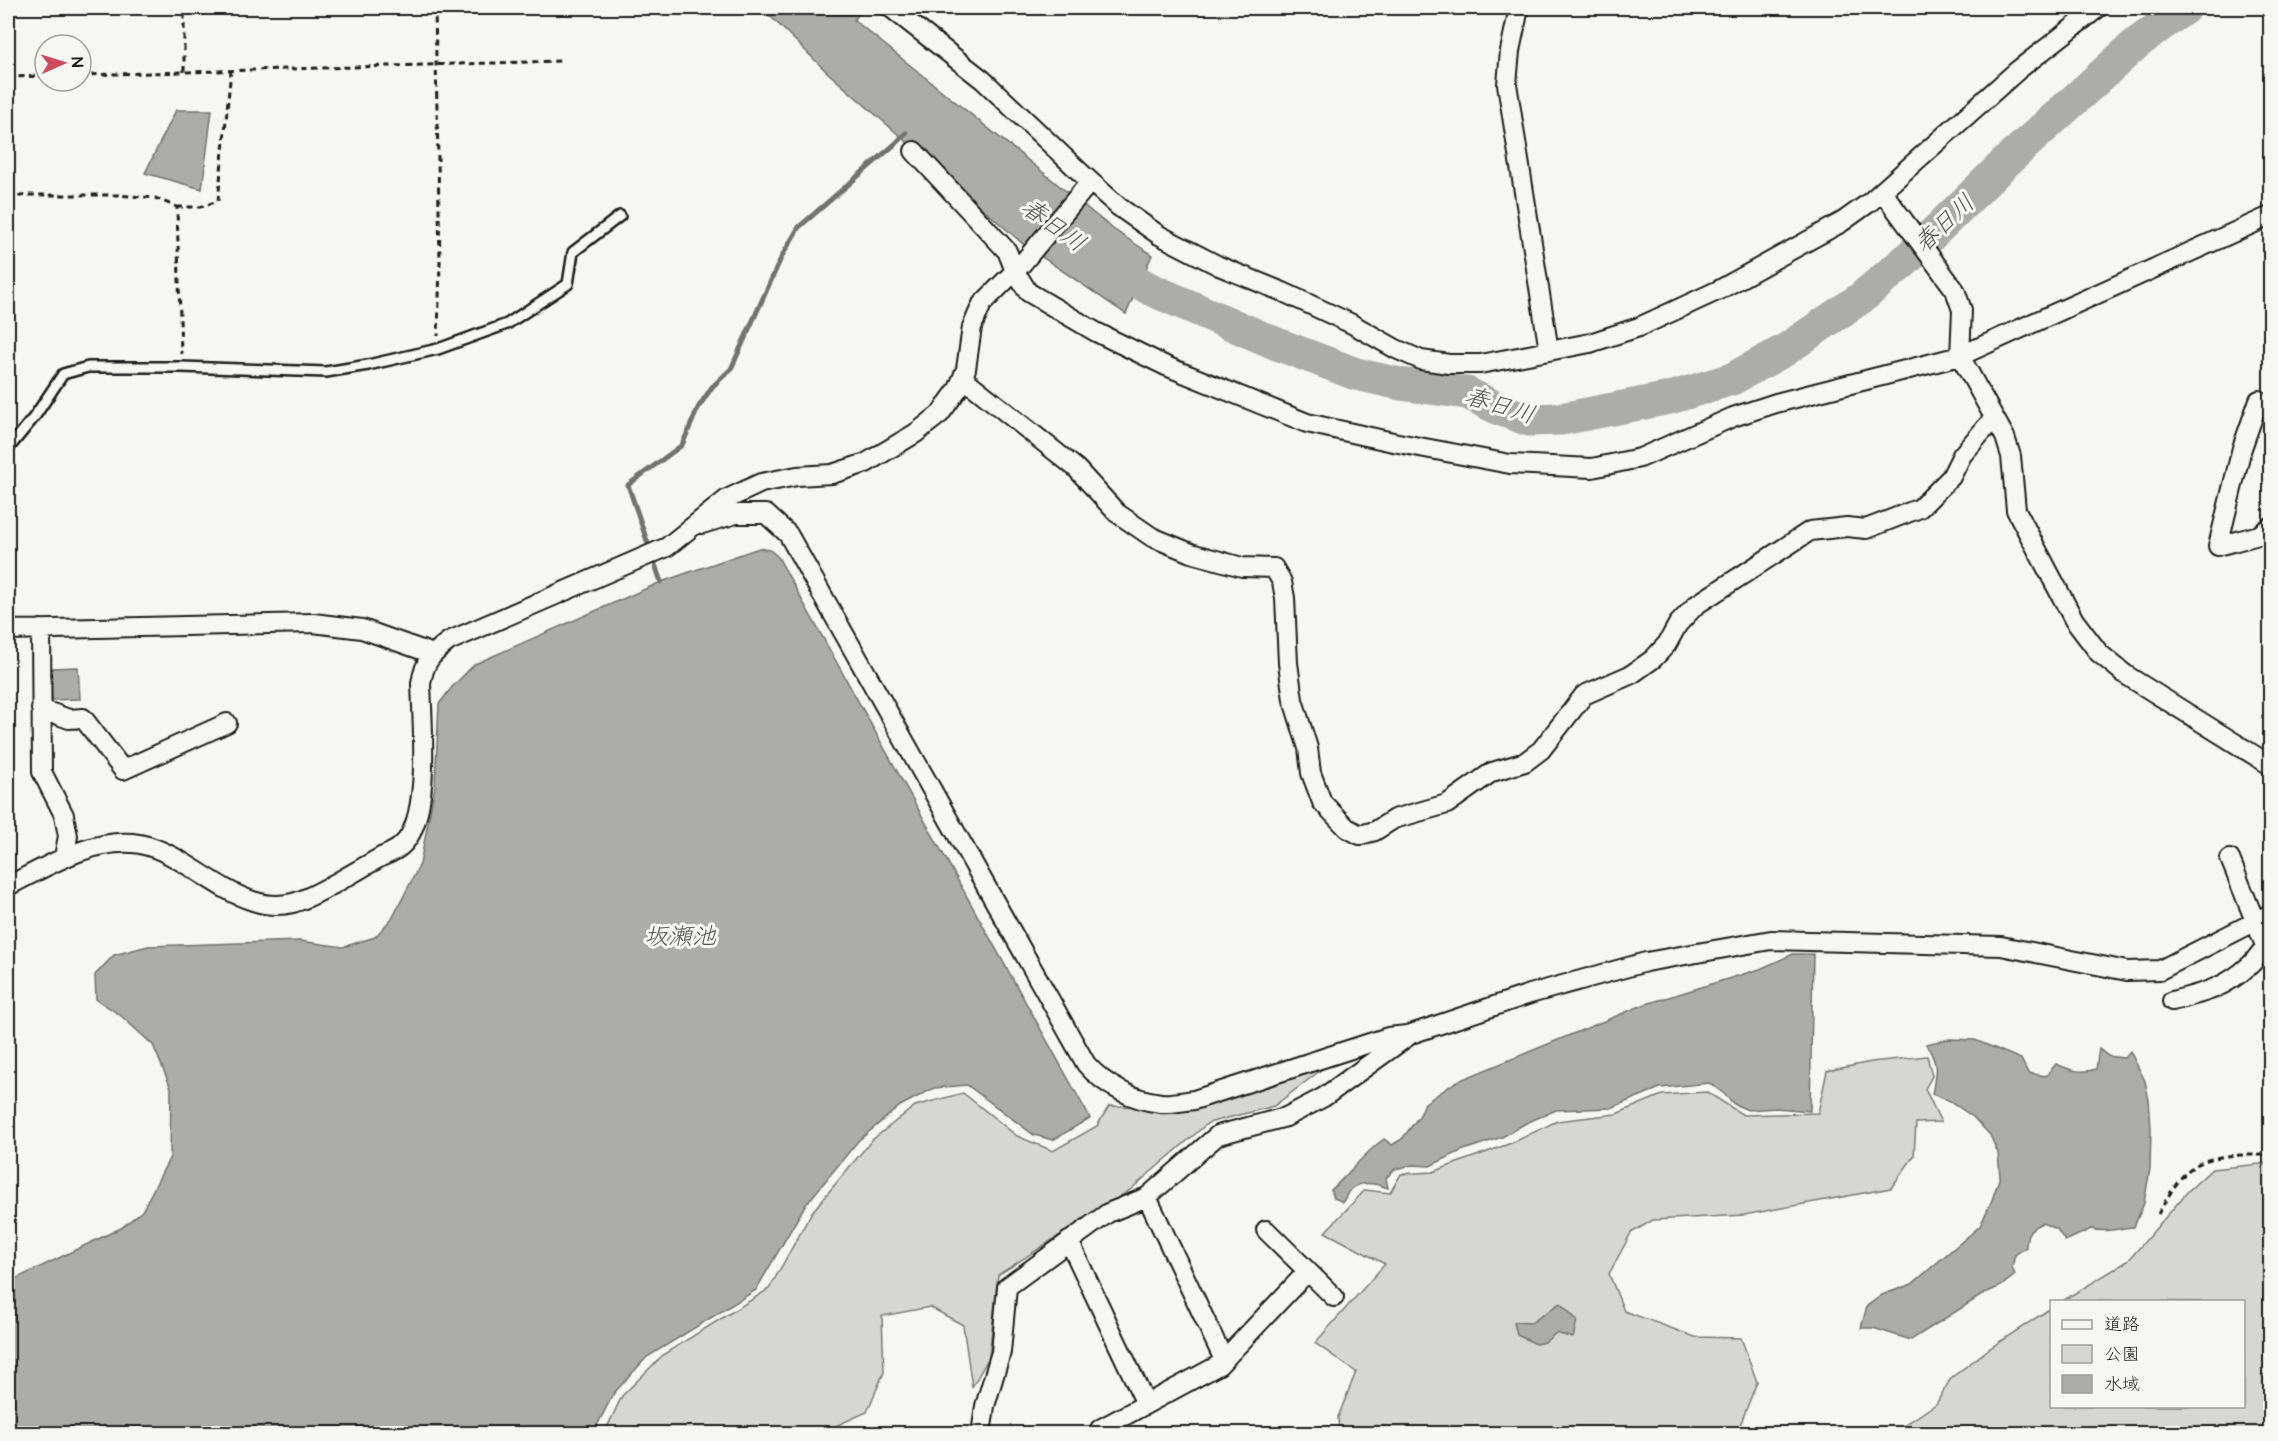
<svg xmlns="http://www.w3.org/2000/svg" width="2278" height="1441" font-family="'Architects Daughter','Klee One',sans-serif">
<style>
.green{fill:#d6d6d2;stroke:#797977;stroke-width:1.5}
.water{fill:#acaca9;stroke:#727271;stroke-width:1.5}
.lines{fill:none;stroke-linecap:round;stroke-linejoin:round}
.stream{stroke:#727271;stroke-width:5}
.river{stroke:#acaca9;stroke-width:33}
.service-casing{stroke:#1c1c1c;stroke-width:14}
.minor-casing{stroke:#1c1c1c;stroke-width:22}
.path{stroke:#1c1c1c;stroke-width:3;stroke-dasharray:6 4.5;stroke-linecap:butt}
.service{stroke:#f6f6f2;stroke-width:9}
.minor{stroke:#f6f6f2;stroke-width:18}
.labels{text-anchor:middle;stroke-width:6;stroke-linejoin:round;paint-order:stroke}
.water-label{font-size:24px;font-style:italic;fill:#565654;stroke:#f6f6f2}
</style>
<rect width="100%" height="100%" fill="#f6f6f2"/>
<filter id="ink" filterUnits="userSpaceOnUse"><feTurbulence type="fractalNoise" baseFrequency=".0167" numOctaves="2"/><feDisplacementMap in="SourceGraphic" scale="12" xChannelSelector="R" yChannelSelector="G"/><feConvolveMatrix kernelMatrix="1 2 1 2 8 2 1 2 1" color-interpolation-filters="sRGB"/></filter>
<g filter="url(#ink)">
<path class="green" d="M1927,1056l5,20 -7,13 16,33 -25,1 -2,33 -23,32 -147,27 -91,5 -22,13 -22,41 15,37 71,26 46,1 16,44 -20,51h-398l-1,-16 18,-45 -41,-29 70,-79 -60,-32 40,-42 25,3 11,-19 32,-2 81,-30 43,-21 59,-7 46,-19 45,-3 36,23 75,-2 9,-42 44,-9z
M1321,1070l-47,36 -66,17 -78,67 -132,85 -9,82 -17,30 -9,-62 -33,-18 -48,9 2,56 -17,40 -47,21 -216,1 18,-38 42,-42 105,-65 43,-77 60,-72 43,-34 48,-13 54,43 36,15 44,-25 12,-20 81,2z
M2270,1163v270h-369l-2,-4 37,-25 15,-26 39,-30 61,-40 1,98h192v-104l-182,-1 66,-40 60,-70 24,-22z"/>
<path class="water" d="M758,8h101l3,2 -8,10 259,209 39,26 -26,59 -103,-70 -196,-172 -55,-54z
M176,110h36l-10,79 -57,-16z
M759,548l11,2 8,7 312,561 -37,22 -19,-5 -67,-50 -33,3 -34,18 -42,35 -54,66 -48,83 -109,67 -33,36 -21,40h-585v-147l7,-7 106,-51 21,-17 28,-54 1,-69 -18,-43 -33,-30 -24,-16 -1,-24 19,-20 34,-9 152,-5 43,6 32,-10 18,-20 27,-53 15,-78 4,-82 13,-17 23,-23 186,-82z
M78,667l2,32 -28,1 -1,-32z
M1793,954h20l-3,157 -34,-3 -28,2 -14,-6 -11,-11 -14,-10 -49,5 -49,20 -55,2 -30,13 -24,14 -41,14 -31,15 -18,-1 -17,4 -9,9 2,10c-20,-7 -36,-8 -45,14l-9,-4 -3,-8c19,-17 33,-37 53,-51l8,6 10,-6 18,-24 5,-12 31,-21 187,-77 117,-36z
M1949,1039l26,1 46,19 7,14 18,3 10,-12c14,6 25,10 40,5l3,-20 9,7 16,2 6,-7 15,30 4,19 2,28 -1,41 -6,34 -10,24c-15,1 -29,6 -43,2l-26,12 -8,-12 -15,-6c-12,5 -16,10 -16,24l-11,8 -3,12 3,8 -14,11 -16,7 -74,47 -38,-12h-12l6,-22 15,-11 30,-11 68,-58 12,-26 8,-24 -2,-23 -8,-18 -17,-18 -23,-16 -18,-7c4,-22 7,-30 -6,-50z
M1560,1303l17,17 -4,18 -17,-5 -11,9 -9,2 -19,-9 -3,-13 17,1z"/>
<g class="lines">
<path class="stream" d="M661,582l-33,-97 54,-40 16,-37 14,-21 19,-18 51,-113 17,-29 95,-82 12,-12"/>
<path class="river" d="M1101,261l49,28 127,55 79,30 44,10 67,9 32,16 30,11 32,-1 109,-21 62,-19 53,-29 76,-52 44,-37 102,-100 130,-118 48,-35"/>
<g class="service-casing">
<path id="service" d="M8,449l27,-33 28,-42 25,-7h93l145,5 42,-7 70,-16 69,-25 61,-40 5,-32 47,-36"/>
</g>
<g class="minor-casing">
<path id="minor" d="M891,8l92,72 98,93 38,34 40,28 60,31 64,26 69,32 44,25 25,11 28,4h31l43,-8 67,-13 49,-16 80,-37 123,-68 28,-20 148,-132 80,-62
M1519,8l-9,43 -3,33 42,267
M914,151l93,100 8,20 13,21 68,40 70,34 141,57 86,19 117,22 82,4 48,-10 93,-41 43,-14 184,-47 310,-140
M1882,191l73,99 7,20 -2,46 45,81 6,19 5,54 58,110 25,33 27,22 144,90
M963,378l113,90 41,45 35,24 39,16 51,14 32,1 8,14 3,16 3,65 5,37 15,48 3,25 11,29 25,26 13,7 15,-4 19,-12 53,-15 45,-32 33,-10 16,-12 43,-55 48,-21 21,-15 14,-15 11,-20 18,-19 114,-74 37,-4 19,2 54,-21 31,-31 11,-22 32,-37
M2259,400l-17,48 -24,98 41,-11 11,-8
M702,524l34,-10h30l22,20 298,530c19,22 47,36 75,39 10,1 23,-2 33,-3l194,-63 19,-2
M41,629l1,143 22,43 4,21 -4,21
M8,630l305,-7 49,6 71,25
M41,709l28,10 14,-1 40,52 104,-47
M2230,859l40,99
M8,886c38,-19 86,-50 132,-42 40,8 74,45 113,57 33,11 53,-2 81,-17 16,-9 31,-18 47,-27 7,-3 15,-6 20,-11 31,-25 21,-125 20,-163 4,-23 10,-28 28,-42l218,-94 60,-48 34,-16 36,-7 35,-2 34,-11 50,-30 24,-19 18,-25 8,-20 6,-42 10,-23 39,-39 69,-83
M2172,1001c32,-8 53,-13 78,-36 7,-6 11,-16 20,-19
M1147,1197l77,163
M1266,1230l68,67
M1069,1241l77,163
M981,1434l4,-28 16,-54 6,-65 101,-74 39,-16 71,-62 68,-18 38,-20 87,-63 119,-40 116,-32 125,-22 230,6 126,25 33,-1 110,-56
M1102,1434l-2,-5 119,-64 88,-93"/>
</g>
<path class="path" d="M435,8l5,253 -2,75
M184,72v-64
M81,75l480,-14
M8,77l37,-1
M8,198l19,-3h91l37,3 22,9 4,147
M177,207h23l18,-6 13,-131
M2158,1214c7,-12 14,-25 23,-36 20,-26 60,-23 89,-23"/>
<use href="#service" class="service"/>
<use href="#minor" class="minor"/>
</g>
</g>
<g class="labels">
<g class="water-label">
<text transform="translate(1944 223) rotate(-43)" y="8">春日川</text>
<text transform="translate(1054 225) rotate(36)" y="8">春日川</text>
<text transform="translate(1500 405) rotate(17)" y="8">春日川</text>
<text x="680" y="944">坂瀬池</text>
</g>
</g>
<rect width="2278" height="1441" fill="none" stroke="#f6f6f2" stroke-width="30"/>
<rect x="15" y="15" width="2248" height="1411" fill="none" stroke="#1c1c1c" stroke-width="2" filter="url(#ink)"/>
<rect x="2050" y="1300" width="195" height="108" fill="#f6f6f2" stroke="#9f9f9c" stroke-width="1.5"/>
<rect x="2062" y="1320" width="30" height="9" fill="#f6f6f2" stroke="#9f9f9c" stroke-width="1.5"/>
<text x="2104" y="1330" font-size="18" fill="#1c1c1c">道路</text>
<rect x="2062" y="1345" width="30" height="18" fill="#d6d6d2" stroke="#9f9f9c" stroke-width="1.5"/>
<text x="2104" y="1360" font-size="18" fill="#1c1c1c">公園</text>
<rect x="2062" y="1375" width="30" height="18" fill="#acaca9" stroke="#9f9f9c" stroke-width="1.5"/>
<text x="2104" y="1390" font-size="18" fill="#1c1c1c">水域</text>
<g transform="translate(63 63) rotate(87)"><circle r="28" fill="#f6f6f2" stroke="#9f9f9c" stroke-width="1.5"/>
<path d="M0-4.5L10 22L0 15L-10 22Z" fill="#d1495b"/>
<text y="-9" font-size="16" font-weight="bold" text-anchor="middle" fill="#1c1c1c">N</text>
</g>
</svg>
